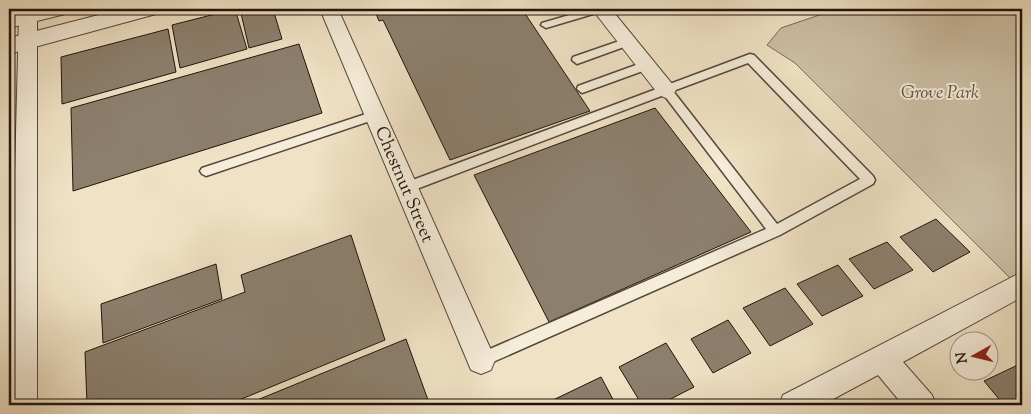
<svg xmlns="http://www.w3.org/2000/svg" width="1031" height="414" font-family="'Sorts Mill Goudy',serif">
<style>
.green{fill:#cdbfa6;stroke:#766a5a}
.building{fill:#8c7f6d;stroke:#20140e}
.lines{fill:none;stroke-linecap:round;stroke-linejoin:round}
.service-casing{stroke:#54483c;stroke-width:3}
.minor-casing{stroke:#54483c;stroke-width:2}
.tertiary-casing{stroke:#54483c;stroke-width:2}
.service{fill:#f5ecd9;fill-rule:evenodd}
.minor{fill:#f5ecd9;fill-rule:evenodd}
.tertiary{fill:#f5ecd9;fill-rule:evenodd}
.labels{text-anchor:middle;stroke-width:4;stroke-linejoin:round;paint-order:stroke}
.park-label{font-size:18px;font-style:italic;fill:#5d5043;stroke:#f5ecd9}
.street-label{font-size:18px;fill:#20140e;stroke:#f5ecd9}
</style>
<rect width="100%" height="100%" fill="#f0e2c5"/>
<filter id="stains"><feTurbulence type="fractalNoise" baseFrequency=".004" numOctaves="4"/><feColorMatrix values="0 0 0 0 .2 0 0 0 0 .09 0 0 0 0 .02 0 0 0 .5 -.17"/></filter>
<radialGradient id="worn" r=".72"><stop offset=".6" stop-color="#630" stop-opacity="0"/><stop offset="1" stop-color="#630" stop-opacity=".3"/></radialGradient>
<path class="green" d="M837,9h185v272l-6,3 -221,-221 -28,-18 14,-17z"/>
<path class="building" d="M235,9l12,40 -67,19 -8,-43z
M240,9h33l9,30 -33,9z
M374,9h148l68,102 -140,49 -67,-140 -4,1z
M168,29l8,43 -114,32 -1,-47z
M299,44l23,69 -249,78 -2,-83z
M655,108l96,124 -202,90 -75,-147z
M936,219l34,33 -37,20 -33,-35z
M351,235l34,105 -158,65h-140l-2,-53 160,-60 -4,-17z
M887,242l26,28 -39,19 -25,-30z
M216,264l6,35 -119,44 -2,-39z
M838,265l25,31 -41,20 -25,-32z
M785,288l28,36 -43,22 -27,-38z
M728,320l23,33 -38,20 -22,-34z
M406,339l22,61 -13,5h-170z
M666,343l28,44 -35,18h-17l-23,-38z
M1022,363v42h-18l-20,-24z
M601,377l15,28h-63l-2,-4z"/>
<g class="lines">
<g class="service-casing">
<path id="service" d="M590,9h15l-2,2 -57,17 -5,-3 1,-2z
M628,38l4,2v4l-55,20 -5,-4 1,-3z
M750,54l4,1 119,121 2,4 -2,4 -93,51 -294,130 -5,2 -5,-2 -2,-5 2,-5 290,-126 -102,-134 -258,98 -4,-1 -2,-4 2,-4zM748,63l112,116 -83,45 -104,-133z
M647,61l5,4 -1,3 -69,25 -5,-4 1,-3z
M375,111l6,4 -2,3 -173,58 -4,-2 -2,-3 2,-3z"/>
</g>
<g class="minor-casing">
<path id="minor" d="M320,9h18l153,341 4,10 -4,10 -10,4 -10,-4z
M592,9h19l62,76 3,5 -3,5 -7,3 -7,-3z
M28,10l7,2 2,4v389h-28l10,-389 2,-4z
M1022,272v25l-119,65 29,33 4,10h-33l-25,-30 -56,30h-43l4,-10z"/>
</g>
<g class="tertiary-casing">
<path id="tertiary" d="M29,9h39l-3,5 -56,14v-14z
M122,9h37l-3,5 -147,40v-16z"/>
</g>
<use href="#service" class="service"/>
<use href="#minor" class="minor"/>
<use href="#tertiary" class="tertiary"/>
</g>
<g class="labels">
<g class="park-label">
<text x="940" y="98">Grove Park</text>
</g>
<g class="street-label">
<text transform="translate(405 184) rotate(67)" y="6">Chestnut Street</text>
</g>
</g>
<rect width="1031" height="414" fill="none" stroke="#f0e2c5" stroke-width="30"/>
<rect x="10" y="10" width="1011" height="394" fill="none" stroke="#20140e" stroke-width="2.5"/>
<rect x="15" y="15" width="1001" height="384" fill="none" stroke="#20140e"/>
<g transform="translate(974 356) rotate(262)"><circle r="24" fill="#f5ecd9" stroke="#a09688"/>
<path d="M0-4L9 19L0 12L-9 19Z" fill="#8f2418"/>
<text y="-8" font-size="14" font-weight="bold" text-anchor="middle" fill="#20140e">N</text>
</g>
<rect width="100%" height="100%" filter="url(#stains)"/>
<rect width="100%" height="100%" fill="url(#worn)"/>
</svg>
